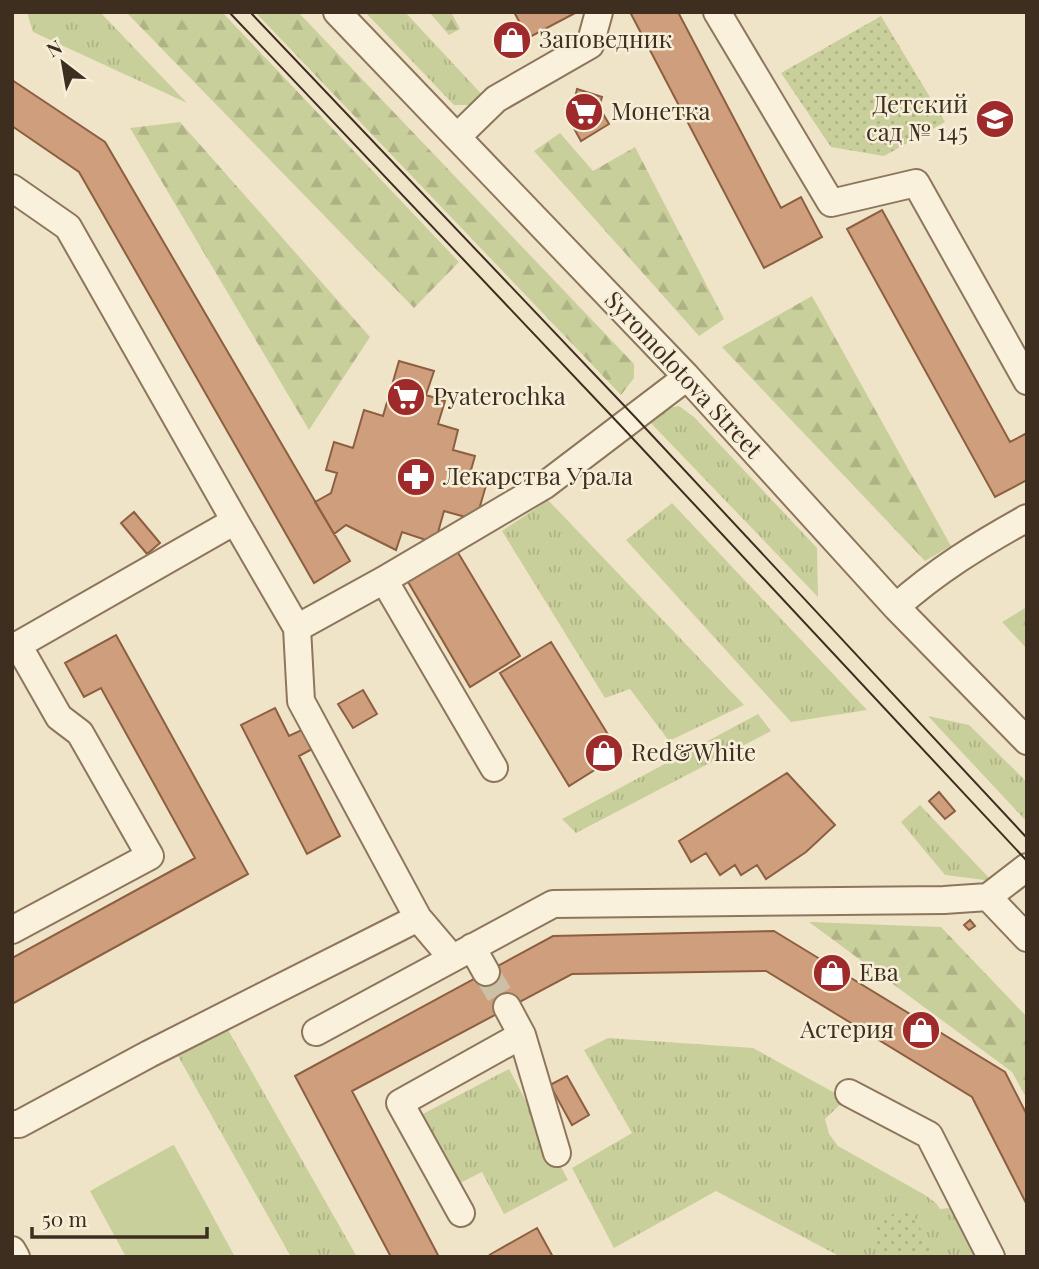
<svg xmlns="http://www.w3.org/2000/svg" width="1039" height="1269" font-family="'Playfair Display',serif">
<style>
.grass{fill:url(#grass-tufts)}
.forest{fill:url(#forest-firs)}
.park{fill:url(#park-dots)}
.pitch{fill:#c9cf9b}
.building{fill:#cf9f7d;stroke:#8d5f41;stroke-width:2}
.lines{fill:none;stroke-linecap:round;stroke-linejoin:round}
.minor-tunnel{stroke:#ccc0a6;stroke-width:26;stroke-dasharray:26 13;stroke-linecap:butt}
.minor-casing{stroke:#8d765c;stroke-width:30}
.minor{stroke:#faf1dc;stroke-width:26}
.tram{stroke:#3d2e20;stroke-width:2}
.labels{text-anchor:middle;stroke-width:5;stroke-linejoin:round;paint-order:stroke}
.poi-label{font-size:24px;fill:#3d2e20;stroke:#f7eed8;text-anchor:start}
.street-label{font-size:24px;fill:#3d2e20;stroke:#f7eed8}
</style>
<defs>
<pattern id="grass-tufts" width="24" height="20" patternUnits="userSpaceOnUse" patternTransform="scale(1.75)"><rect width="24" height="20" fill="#c9cf9b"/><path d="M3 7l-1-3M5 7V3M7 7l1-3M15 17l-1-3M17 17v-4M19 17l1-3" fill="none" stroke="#aeb285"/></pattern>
<pattern id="forest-firs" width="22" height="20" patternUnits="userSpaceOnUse" patternTransform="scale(1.75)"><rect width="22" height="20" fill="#c9cf9b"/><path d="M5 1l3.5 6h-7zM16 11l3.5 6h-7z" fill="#aeb285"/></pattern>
<pattern id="park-dots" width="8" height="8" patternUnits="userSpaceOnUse" patternTransform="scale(1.75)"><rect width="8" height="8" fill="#c9cf9b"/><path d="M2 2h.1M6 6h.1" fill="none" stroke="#aeb285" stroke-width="1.8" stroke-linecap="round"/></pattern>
</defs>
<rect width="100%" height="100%" fill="#f0e4c8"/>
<path class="grass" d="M27,12h73l87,91 -154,-71z
M365,12h40l82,88 -16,5h-17z
M679,406l15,11 123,131 1,49 -171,-178 16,-10z
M548,500l196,205 -75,36 -39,-52 -25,9 -103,-167z
M672,503l195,207 -76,12 -165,-182z
M758,714l13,17 -195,102 -14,-14z
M928,716l41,9 58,57v40z
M920,805l72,76 -47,-6 -44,-53z
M227,1028l130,229h-66l-113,-201z
M608,1038l145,10 93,51 -21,20 4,15 9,12 87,49 11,8 4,6 10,-1 27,49h-136l-125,-66 -102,57 -42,-80 60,-35 -48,-83z
M509,1069l59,111 -64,34 -22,-42 -28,14 -37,-69z"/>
<path class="forest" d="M126,12h96l237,250 -45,46z
M255,12h43l336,352v14l-13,17z
M429,12h22l9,17 -11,6z
M180,122l190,215 -61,93 -179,-302z
M560,133l33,38 42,-24 89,172 -25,17 -165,-185z
M812,296l139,250 -26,15 -203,-214z
M1027,607v42l-25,-27z
M809,922l132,5 86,90v82l-15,-27z"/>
<path class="park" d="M881,16l64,106 -61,34 -53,-9 -50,-74z
M909,1206l26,51h-51l-15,-31z"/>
<path class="pitch" d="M173,1145h1l61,112h-109l-36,-66z"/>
<path class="building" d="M514,12h63l-49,26z
M630,12h48l103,196 20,-11 21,40 -58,31z
M12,80l93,62 245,419 -36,22 -235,-411 -67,-46z
M577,89l25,8 -3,10 10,17 -28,17 -11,-20z
M882,210l128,232 17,-9v47l-32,17 -148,-268z
M399,361l35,10 -8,24 19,6 -7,23 20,6 -5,20 22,6 -6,21 18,5 -11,38 -32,-9 -9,32 -33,-11 -6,18 -50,-25 -12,9 -19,-32 16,-9 6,-20 -11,-3 8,-28 19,6 11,-38 19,6z
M134,512l26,31 -13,11 -26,-31z
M454,546l66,110 -50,31 -66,-112z
M116,635l132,239 -236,130v-46l183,-100 -94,-170 -17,9 -19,-34z
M551,642l69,112 -51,32 -69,-113z
M363,690l14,24 -24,14 -15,-24z
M275,708l14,28 17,-8 10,19 -17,9 41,80 -33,18 -66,-129z
M787,773l48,52 -29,27 -40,27 -9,-14 -16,10 -6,-10 -15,10 -14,-22 -15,9 -12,-21z
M939,792l16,19 -10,8 -16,-18z
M970,920l5,6 -6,4 -5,-5z
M774,931l231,141 22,43v90l-55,-108 -206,-126 -194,3 -220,117 87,166h-48l-96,-181 258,-140z
M567,1076l22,39 -17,10 -22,-40z
M537,1228l16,29h-66l4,-3z"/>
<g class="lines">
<path class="minor-tunnel" d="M486,972l21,35"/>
<g class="minor-casing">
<path id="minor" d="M337,12l350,365 209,230 131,134
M717,12l114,191 85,-20 111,198
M457,137l39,-38 94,-54 9,-33
M12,188l56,39 167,294
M384,580l110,188
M896,607c40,-36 84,-63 131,-89
M297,628l87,-48 161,-95 142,-108
M1027,867l-39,30 39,41
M12,930l138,-74 -70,-123 -21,-16 -41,-72 217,-124 62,107 4,73 117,217 34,40
M472,947l14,25
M507,1007l15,28 35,118
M316,1032l237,-128 391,-4 44,-3
M849,1093l80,42 62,122
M12,1124h7l130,-70 269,-136
M461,1213l-61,-110 122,-68
M12,1250l4,7"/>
</g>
<use href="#minor" class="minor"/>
<path class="tram" d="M229,12l393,415 405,434
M250,12l385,405 392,421"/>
</g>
<defs>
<g id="shop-disc" transform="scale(2.0125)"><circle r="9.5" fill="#9e2a2b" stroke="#f7eed8"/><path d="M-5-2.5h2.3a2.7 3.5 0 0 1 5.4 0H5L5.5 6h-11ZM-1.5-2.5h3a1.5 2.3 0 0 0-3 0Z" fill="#fff"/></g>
<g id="supermarket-disc" transform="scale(2.0125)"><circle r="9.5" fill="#9e2a2b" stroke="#f7eed8"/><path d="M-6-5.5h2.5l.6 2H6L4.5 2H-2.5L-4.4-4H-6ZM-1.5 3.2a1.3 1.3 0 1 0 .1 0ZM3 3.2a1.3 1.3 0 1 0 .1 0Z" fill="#fff"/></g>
<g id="school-disc" transform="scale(2.0125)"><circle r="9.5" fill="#9e2a2b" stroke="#f7eed8"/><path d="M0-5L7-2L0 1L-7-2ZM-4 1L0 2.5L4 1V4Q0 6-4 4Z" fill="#fff"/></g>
<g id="pharmacy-disc" transform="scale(2.0125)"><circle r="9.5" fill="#9e2a2b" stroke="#f7eed8"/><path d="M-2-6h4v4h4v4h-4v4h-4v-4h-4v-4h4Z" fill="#fff"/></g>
</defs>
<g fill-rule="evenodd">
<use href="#shop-disc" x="512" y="40"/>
<use href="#supermarket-disc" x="584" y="112"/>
<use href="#school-disc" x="995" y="119"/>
<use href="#supermarket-disc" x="406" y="397"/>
<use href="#pharmacy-disc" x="416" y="477"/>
<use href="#shop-disc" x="604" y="753"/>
<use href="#shop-disc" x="832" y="973"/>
<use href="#shop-disc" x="921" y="1030"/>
</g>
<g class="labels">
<g class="poi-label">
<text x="539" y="48">Заповедник</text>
<text x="968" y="113" text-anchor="end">Детский<tspan x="968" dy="28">сад № 145</tspan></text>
<text x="611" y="120">Монетка</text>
<text x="433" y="405">Pyaterochka</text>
<text x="443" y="485">Лекарства Урала</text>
<text x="631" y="761">Red&amp;White</text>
<text x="859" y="981">Ева</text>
<text x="894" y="1038" text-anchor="end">Астерия</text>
</g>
<g class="street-label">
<text transform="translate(683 375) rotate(47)" y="8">Syromolotova Street</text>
</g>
</g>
<rect width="1039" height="1269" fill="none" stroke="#3d2e20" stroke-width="28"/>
<g transform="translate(63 63) rotate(329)" stroke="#f7eed8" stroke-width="5" paint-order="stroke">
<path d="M0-5L12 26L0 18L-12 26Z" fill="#3d2e20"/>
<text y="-10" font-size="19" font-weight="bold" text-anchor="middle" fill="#3d2e20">N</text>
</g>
<path d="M32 1227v10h175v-10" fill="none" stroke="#3d2e20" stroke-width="3.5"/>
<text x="42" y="1227" font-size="21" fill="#3d2e20" stroke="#f7eed8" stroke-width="5" paint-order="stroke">50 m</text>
</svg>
